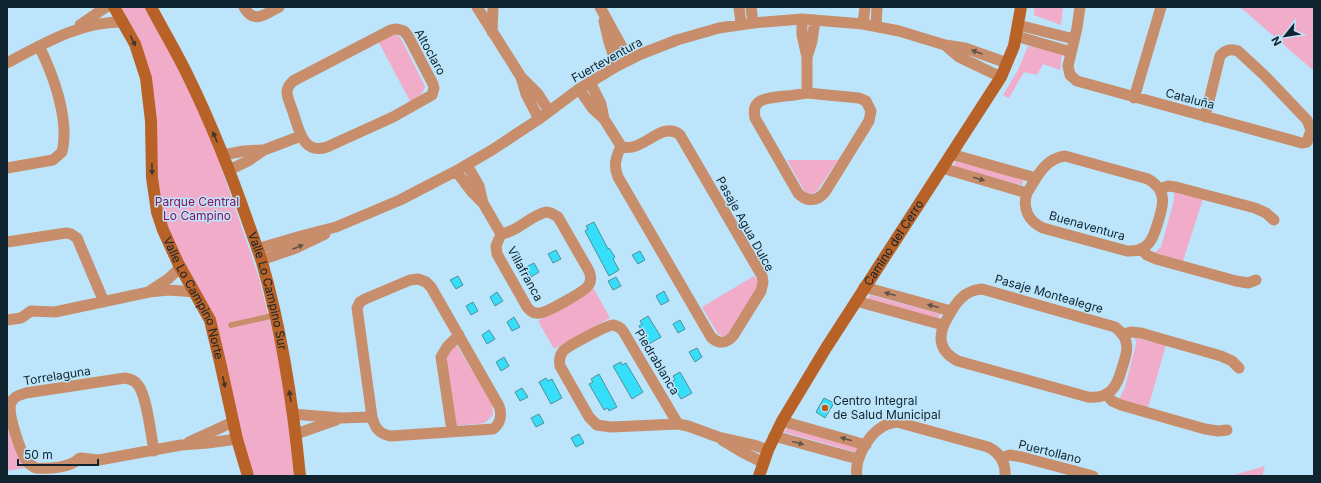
<svg xmlns="http://www.w3.org/2000/svg" width="1321" height="483" font-family="Inter,sans-serif">
<style>
.green{fill:#f1acca}
.building{fill:#35def9;stroke:#528f9a}
.lines{fill:none;stroke-linecap:round;stroke-linejoin:round}
.lane{stroke:#c88d6a;stroke-width:5.5}
.street{stroke:#c88d6a;stroke-width:11}
.secondary{stroke:#b96227;stroke-width:12}
.oneway{fill:#42372c}
.oneway2{fill:#625349}
.poi-dot{fill:#b95b11;stroke:#bce5fb;stroke-width:1.5}
.labels{text-anchor:middle;stroke-width:3;stroke-linejoin:round;paint-order:stroke}
.street-label{font-size:12px;fill:#0f242e;stroke:#bce5fb}
.park-label{font-size:12px;fill:#8a1159;stroke:#bce5fb}
.poi-label{font-size:12px;fill:#0f242e;stroke:#bce5fb;text-anchor:start}
</style>
<rect width="100%" height="100%" fill="#bce5fb"/>
<path class="green" d="M121,7h26l37,70 33,78 42,123 23,92 13,106h-41l-65,-204 -28,-54 -21,-176z
M1034,7h29l-2,18 -27,-10z
M1240,7h74v64z
M394,34l6,3 25,49c-2,9 -7,11 -15,15l-32,-60z
M1028,46l34,7 -2,17 -17,-6 -6,11 -13,-3 -15,26 -6,-3 15,-25z
M787,160h51l-21,31 -7,4 -5,-3z
M955,161l69,17 -2,7 -68,-18z
M1174,192l29,7 -20,62 -29,-8 7,-6 13,-47z
M754,276l4,6 -1,6 -31,48h-4l-4,-2 -16,-27z
M594,289l16,29 -56,31 -16,-28z
M870,295l71,19 -3,4 -70,-19z
M1135,338l31,7 -18,63 -29,-8 6,-13 11,-43z
M456,344l36,59 1,12 -8,8 -31,3 -13,-68z
M7,419l10,32 7,17 -17,3z
M787,428l71,20 -3,4 -71,-20z
M1265,466l-3,10h-32z"/>
<path class="building" d="M594,222l14,27 1,-1 6,9 -2,2 6,11 -10,6 -24,-45 3,-2 -2,-3z
M556,250l5,9 -8,4 -5,-9z
M640,251l5,9 -7,4 -6,-9z
M534,263l5,9 -8,5 -5,-10z
M458,276l5,9 -7,4 -6,-9z
M616,277l5,9 -8,4 -5,-9z
M664,291l5,10 -8,4 -5,-9z
M497,292l6,9 -8,5 -5,-9z
M473,302l5,9 -7,4 -5,-9z
M648,316l13,21 -12,7 -10,-18 3,-2 -2,-3z
M514,317l6,10 -8,4 -5,-9z
M680,320l5,9 -7,4 -5,-9z
M489,330l6,9 -8,5 -5,-9z
M697,348l5,9 -7,5 -6,-10z
M504,357l5,9 -8,5 -5,-9z
M621,362l1,3 4,-2 17,29 -11,7 -19,-33z
M680,372l12,21 -11,6 -10,-17 4,-2 -2,-4z
M599,374l18,33 -8,4 -1,-3 -4,2 -15,-26 4,-2 -2,-3z
M546,378l2,3 4,-2 10,19 -11,6 -12,-22z
M522,388l6,9 -8,4 -5,-9z
M824,398l10,5 -9,15 -9,-6z
M539,414l5,9 -8,4 -5,-9z
M579,434l5,9 -8,4 -5,-9z"/>
<g class="lines">
<path class="lane" d="M231,325l45,-10"/>
<path class="street" d="M244,7c10,18 21,7 35,0
M477,7l44,70 17,17 11,17
M600,7l29,53
M739,7l2,17
M751,7l2,16
M1080,7l-3,21 -9,38 2,9 7,6 225,62 5,-1 4,-12 -4,-10 -43,-45 -26,-24c-8,-3 -13,-1 -18,5l-15,61
M802,19v16l5,22v36
M604,21l5,21 8,24
M863,24l2,-17
M80,25l26,-18
M1018,25l56,14
M876,26l1,-19
M397,29l7,2 4,5 25,48 1,4 -2,7 -39,22 -66,30c-24,8 -28,-17 -34,-35 -2,-6 -6,-14 -6,-20 0,-5 3,-8 6,-11l98,-51z
M492,32l1,-25
M1016,36l55,16
M945,45l14,12 42,20
M807,57l5,-16 3,-21
M7,63c36,-19 74,-42 116,-41
M521,77l5,17 13,25
M590,82l11,22 3,15 17,27c21,9 40,-27 59,-11l82,141 1,6 -2,9 -28,45c-7,8 -15,8 -22,1l-93,-160c-5,-11 -2,-20 3,-31
M579,89l14,20 11,10
M807,93l52,5 7,3 5,10 -2,10 -44,71c-8,10 -19,10 -27,1l-43,-75c-5,-21 15,-20 30,-22 7,0 14,-2 22,-3z
M1134,98l27,-91
M951,154l85,24
M223,155l21,-4 19,-1
M1065,156l83,23c19,11 16,25 10,43 -5,18 -10,30 -31,29l-84,-23c-15,-7 -21,-20 -16,-35 10,-16 17,-34 38,-37z
M467,165l12,21 4,17
M7,168l46,-8 9,-8c8,-32 -9,-78 -23,-106
M942,168l85,25
M229,170l19,-9 16,-11 37,-14
M456,171l15,20 12,12 18,31
M1160,189l8,-3 8,1 79,21 11,5 8,7
M547,212l4,1 7,4 31,54c2,5 3,10 -1,15 -3,5 -42,27 -48,27 -6,1 -10,-2 -13,-6l-30,-53 -1,-8 5,-12c17,-2 29,-19 46,-22z
M7,242l59,-9 5,1 6,4 27,64
M257,249l44,-13 35,-9 64,-27 56,-29 36,-21 47,-31 40,-30 38,-23 24,-12 36,-14 42,-12 34,-5 49,-4 61,5 36,7 46,14 20,3 42,15
M1141,249l6,6 9,4 80,22 12,2 8,-3
M261,260l35,-12 29,-14
M418,279l8,3 5,5 68,119c3,8 2,17 -6,23l-102,7c-12,-2 -16,-8 -19,-19l-15,-109 3,-6 5,-3 45,-19z
M864,287l87,24
M982,289l133,38c16,12 13,24 7,41 -5,19 -12,31 -34,29l-130,-36c-20,-10 -21,-26 -10,-44 8,-15 17,-27 34,-28z
M151,290l17,-11 13,-12
M856,301l87,24
M7,320l14,-2 10,-7 24,1 94,-20 20,-2 26,2
M1123,334l8,-2 10,1 80,23 11,5 7,7
M1106,394l6,7 9,4 84,24 13,2 9,-1
M293,414l48,4 31,-1
M782,421l84,24
M678,424l-55,-93c-2,-3 -5,-5 -10,-6 -6,0 -45,21 -50,26 -3,4 -4,10 -3,15l29,51 8,8 14,2 67,-3 10,2 30,11 36,8 14,5
M452,431l-11,-74 6,-10 12,-12
M296,434l40,-14
M774,436l84,23
M722,440l20,12 22,11
M189,442l44,-20
M154,451c-3,-15 -7,-55 -16,-66 -3,-5 -8,-6 -13,-7l-99,15c-6,2 -12,3 -15,10 -4,10 10,51 17,60 3,2 5,4 8,5 13,1 34,0 44,-10l19,2 82,-15 27,-2 29,-4
M1001,458l9,-3 12,2 71,19
M857,476c-3,-16 11,-41 25,-49 4,-3 9,-4 15,-5l91,25c12,6 18,15 17,29"/>
<g class="secondary">
<path id="s1" d="M114,7l21,37 11,34 5,43 1,57 5,34 6,18 15,33 32,57 10,42 17,77 11,37"/>
<path id="s2" d="M151,7c12,23 26,46 37,69 24,49 44,100 62,152 4,11 8,22 12,34 20,70 31,142 38,214"/>
<path id="s3" d="M759,476l9,-26 14,-29 44,-73 175,-271 13,-31 7,-39"/>
</g>
</g>
<defs><path id="oneway-solid" d="M-6-.8H1V-3.2L6.5 0L1 3.2V.8H-6Z"/></defs>
<g class="oneway">
<use href="#oneway-solid" transform="translate(133 41) rotate(64)"/>
<use href="#oneway-solid" transform="translate(215 137) rotate(-113)"/>
<use href="#oneway-solid" transform="translate(152 169) rotate(89)"/>
<use href="#oneway-solid" transform="translate(224 382) rotate(78)"/>
<use href="#oneway-solid" transform="translate(290 396) rotate(-99)"/>
</g>
<g class="oneway2">
<use href="#oneway-solid" transform="translate(977 52) rotate(-160)"/>
<use href="#oneway-solid" transform="translate(979 179) rotate(16)"/>
<use href="#oneway-solid" transform="translate(298 247) rotate(-23)"/>
<use href="#oneway-solid" transform="translate(890 294) rotate(-165)"/>
<use href="#oneway-solid" transform="translate(933 306) rotate(-165)"/>
<use href="#oneway-solid" transform="translate(846 439) rotate(-164)"/>
<use href="#oneway-solid" transform="translate(798 443) rotate(15)"/>
</g>
<circle class="poi-dot" cx="825" cy="408" r="4"/>
<g class="labels">
<g class="street-label">
<text transform="translate(430 52) rotate(61)" y="4">Altoclaro</text>
<text transform="translate(607 60) rotate(-29)" y="4">Fuerteventura</text>
<text transform="translate(1190 99) rotate(15)" y="4">Cataluña</text>
<text transform="translate(745 224) rotate(61)" y="4">Pasaje Agua Dulce</text>
<text transform="translate(1087 226) rotate(16)" y="4">Buenaventura</text>
<text dy="4" stroke="none"><textPath href="#s3" startOffset="270">Camino del Cerro</textPath></text>
<text transform="translate(525 274) rotate(61)" y="4">Villafranca</text>
<text dy="4" stroke="none"><textPath href="#s2" startOffset="308">Valle Lo Campino Sur</textPath></text>
<text transform="translate(1049 294) rotate(16)" y="4">Pasaje Montealegre</text>
<text dy="4" stroke="none"><textPath href="#s1" startOffset="307">Valle Lo Campino Norte</textPath></text>
<text transform="translate(657 362) rotate(59)" y="4">Piedrablanca</text>
<text transform="translate(57 376) rotate(-9)" y="4">Torrelaguna</text>
<text transform="translate(1050 452) rotate(14)" y="4">Puertollano</text>
</g>
<g class="park-label">
<text x="197" y="206">Parque Central<tspan x="197" dy="14">Lo Campino</tspan></text>
</g>
<g class="poi-label">
<text x="833" y="405">Centro Integral<tspan x="833" dy="14">de Salud Municipal</tspan></text>
</g>
</g>
<rect width="1321" height="483" fill="none" stroke="#0f242e" stroke-width="16"/>
<g transform="translate(1285 36) rotate(240)" stroke="#bce5fb" stroke-width="3" paint-order="stroke">
<path d="M0-3L7 15L0 10L-7 15Z" fill="#0f242e"/>
<text y="-6" font-size="11" font-weight="bold" text-anchor="middle" fill="#0f242e">N</text>
</g>
<path d="M18 459v6h80v-6" fill="none" stroke="#0f242e" stroke-width="2"/>
<text x="24" y="459" font-size="12" fill="#0f242e" stroke="#bce5fb" stroke-width="3" paint-order="stroke">50 m</text>
</svg>
